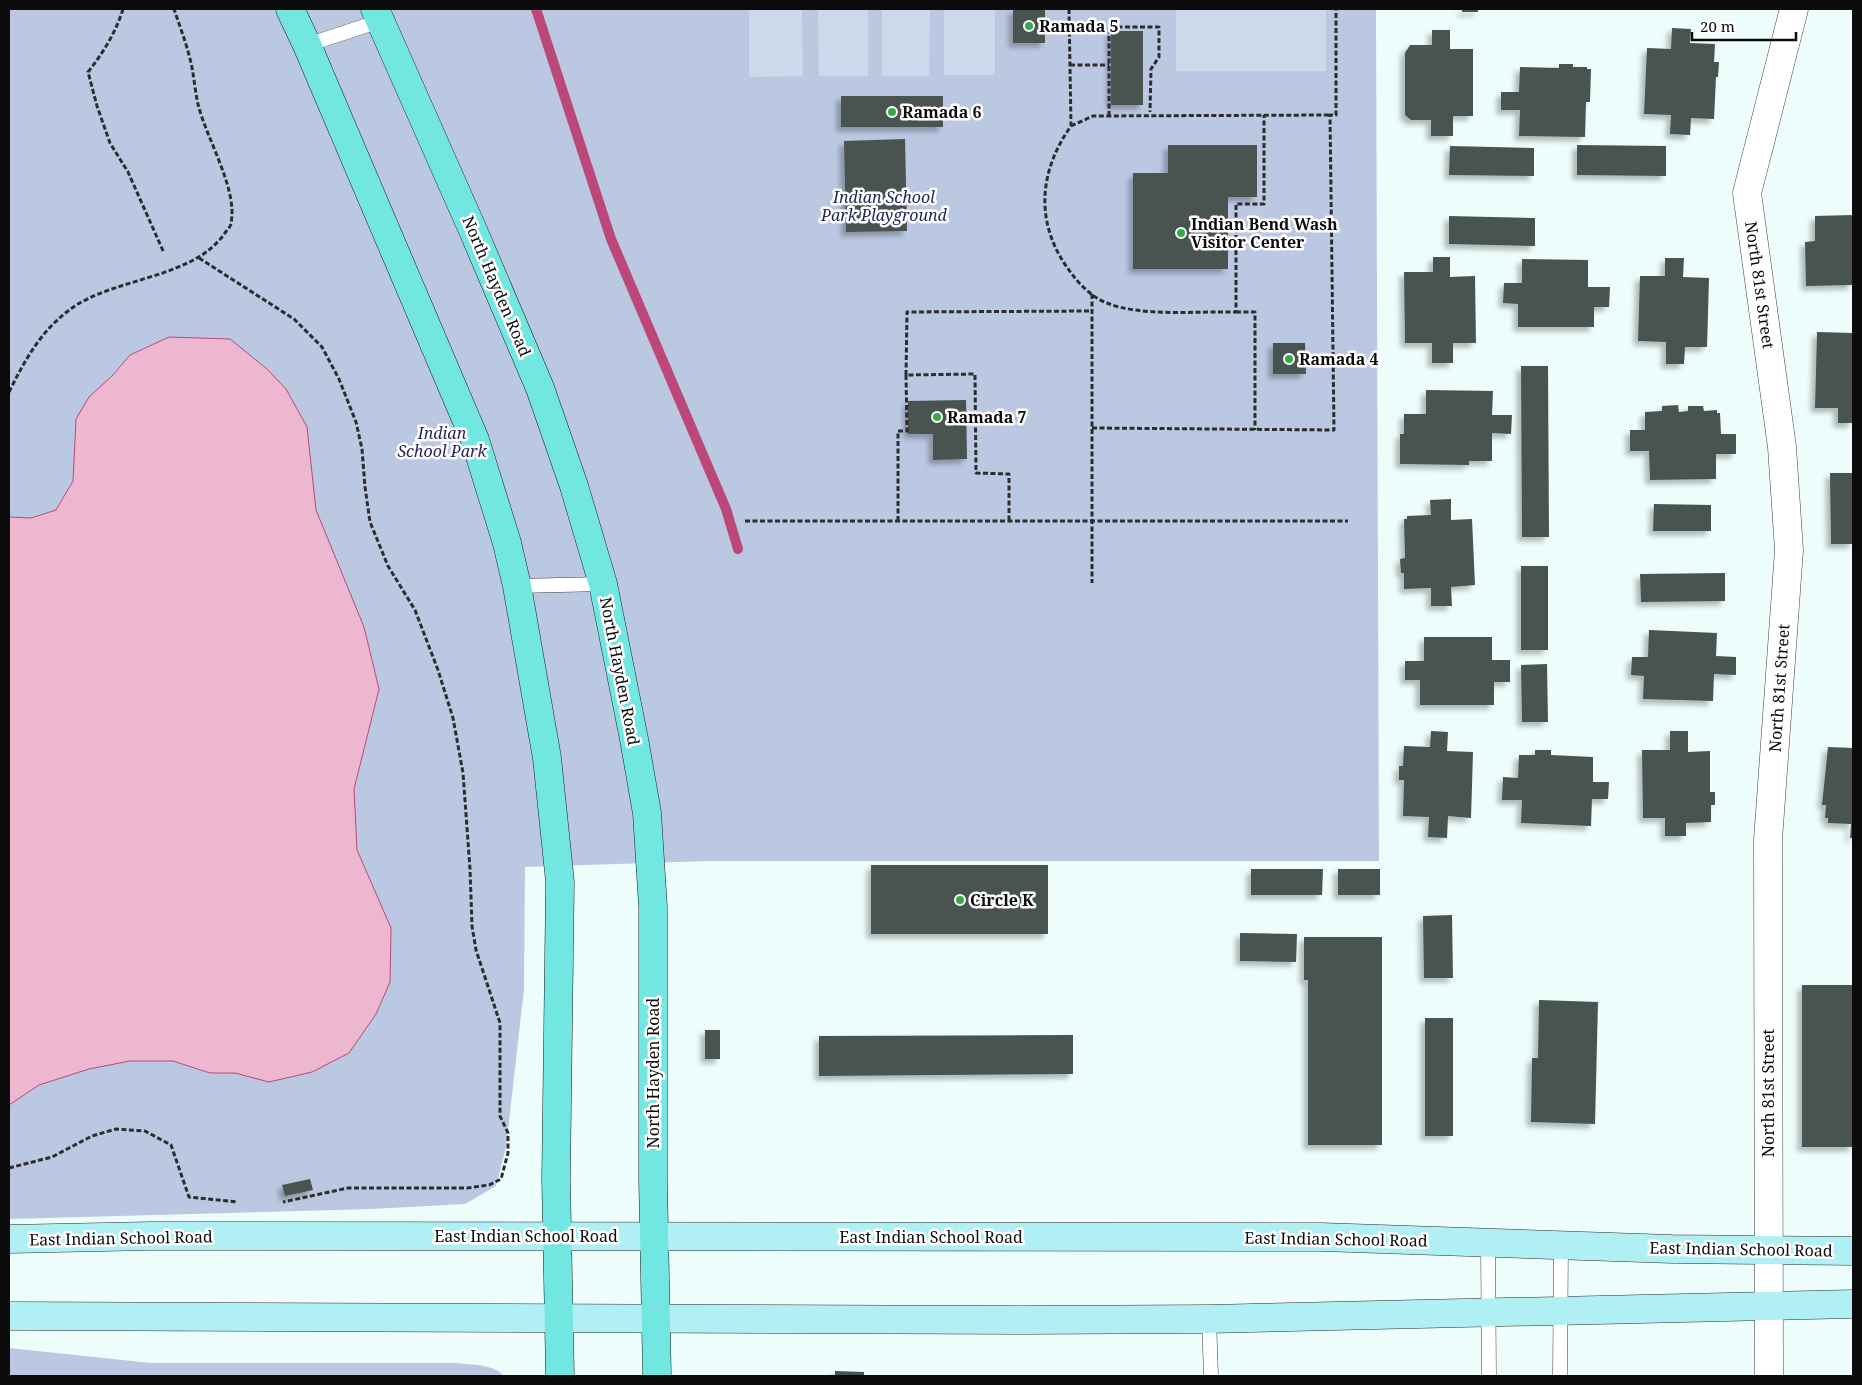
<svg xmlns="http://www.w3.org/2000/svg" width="1862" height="1385" font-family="'Noto Serif',serif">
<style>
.green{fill:#bbc8e2}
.pitch{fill:#cbdaeb}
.water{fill:#edb8cf;stroke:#bb4878}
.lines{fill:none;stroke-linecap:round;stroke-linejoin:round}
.stream{stroke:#bb4878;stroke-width:10}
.building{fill:#49534f;filter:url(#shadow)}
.service-casing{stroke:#3e3e3e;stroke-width:15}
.minor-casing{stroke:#3e3e3e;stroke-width:29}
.secondary-casing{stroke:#2d2d2d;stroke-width:29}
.primary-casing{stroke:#1c1c1c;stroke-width:29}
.path{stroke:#2d2d2d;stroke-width:3;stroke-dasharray:5 2.5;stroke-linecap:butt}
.service{stroke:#fff;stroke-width:14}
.minor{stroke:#fff;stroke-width:28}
.secondary{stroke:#b0eff4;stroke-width:28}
.primary{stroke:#72e6e0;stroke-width:28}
.poi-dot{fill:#36a946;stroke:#fff;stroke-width:2}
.labels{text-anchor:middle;stroke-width:5;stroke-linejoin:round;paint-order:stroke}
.poi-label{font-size:16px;font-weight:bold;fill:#0b0b0b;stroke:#fff;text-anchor:start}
.park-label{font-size:16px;font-style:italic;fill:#25265a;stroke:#fff}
.street-label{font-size:16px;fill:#0b0b0b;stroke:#fff}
</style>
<defs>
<filter id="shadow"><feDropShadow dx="-4.5" dy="4.5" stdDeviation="2.5" flood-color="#0004"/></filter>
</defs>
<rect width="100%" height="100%" fill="#ecfdfc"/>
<path class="green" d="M9,9h1367l3,852h-671l-183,6 -1,122 -18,159 -10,38 -31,18 -94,5 -362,10z
M9,1348l142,15h306c15,2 37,1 47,13h-495z"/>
<path class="pitch" d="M749,9h53l1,67 -54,1z
M818,9h50v67h-49z
M882,9h48l-1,67h-47z
M944,9h51v66h-51z
M1176,9h150v62h-150z"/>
<path class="water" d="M169,337l61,2 37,30 19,20 21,38 9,83 48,117 15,62 -25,100 3,61 34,78 -1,54 -14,32 -27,39 -37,19 -43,10 -34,-9h-25l-37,-12h-43l-41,8 -50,16 -30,20v-588l22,1 25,-8 17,-29 3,-62 13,-22 24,-22 17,-20z"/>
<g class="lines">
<path class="stream" d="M536,9l75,230 115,270 12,40"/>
</g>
<path class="building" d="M1013,9h32v34h-32z
M1462,9h16v3h-16z
M1672,28l19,1 -1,14 25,1 -1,18h5l-1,15h-2l-2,42 -23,-1 -1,17 -20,-1 1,-19 -27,-1 3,-66 24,1z
M1432,30h18v19h23v67h-20v20h-22v-16h-20l-6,-5v-62l5,-8h22z
M1111,31h32v74h-32z
M1559,64h14v3h14v2h4l-1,33h-4l-1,35 -66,-1 1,-26h-19v-18h18l1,-25 39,1z
M841,96h102v31h-102z
M905,139l2,92 -61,1 -2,-91z
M1168,145h89v52h-29v72h-95v-96h35z
M1577,145l89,1v30l-89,-1z
M1450,146l84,2v28l-85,-1z
M1853,215v70l-47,1 -1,-44 10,-1v-25z
M1449,216l86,2v28l-86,-2z
M1433,257h17v20l25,-1 1,67h-23v20h-21v-20h-27l-1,-71h29z
M1665,258h19l-1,19 26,1 -2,69h-22l-1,17h-18v-22l-28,-1 2,-65h25z
M1522,259l66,1v27h22l-1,20h-15v20h-76v-23l-15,-1 1,-20h18z
M1817,332l36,1v90h-15v-15h-23z
M1273,343h32l1,31h-33z
M1521,366h27l1,171h-27z
M1426,390l67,1 -1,24h20l-1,19 -19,-1v28h-23v4l-69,-1v-30h4v-20h22z
M966,400l1,59 -34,1v-26h-25v-33z
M1678,405l1,7 9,-1v-5h15l1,5 13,-1v3h3l1,21h15v20h-20v25l-66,1 -1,-29h-19v-21h15v-18l17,-1v-5z
M1830,473h23v71h-22z
M1451,499v21l21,-1 3,66 -24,2 1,19h-21v-18l-27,1v-16h-3l-1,-14 5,-1 -1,-39h3v-3l24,-1 -1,-15z
M1654,504l57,1v26h-58z
M1521,566h27v84h-27z
M1725,573v28l-84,1 -1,-28z
M1649,630l68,3 -1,23 20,1v18l-22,-1 -1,27 -70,-2 1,-23 -13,-1 1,-18h16z
M1424,637h68v23h18v22h-16v23h-74v-25h-15v-19h19z
M1547,664l1,58h-26l-1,-57z
M1431,731l17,1 -1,19 26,1 -2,66 -23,-2 -1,22 -19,-1 1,-20 -26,-1 1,-36h-5v-14h4l1,-20 26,1z
M1670,731h18v21l22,-1v41h5v13h-4v17l-25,1v13h-21v-18h-22l-1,-68h28z
M1828,747l25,1v90h-3l1,-14 -23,-1v-5h-3l1,-13h-4z
M1535,750h16v5l42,2v25h16l-1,17h-16l-1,27 -70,-3 1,-23h-20l1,-23 15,1 1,-23h16z
M871,865h177v69h-177z
M1251,869h72l-1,26h-71z
M1338,869h42v26h-42z
M1452,915l1,63h-29l-1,-62z
M1240,933l57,1 -1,28 -56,-1z
M1304,937h78v208h-74v-165h-4z
M1802,985h51v162h-51z
M1539,1000l59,2 -3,122 -64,-2 1,-64h6z
M1425,1018h28v118h-28z
M705,1030h15v29h-15z
M1073,1035v39l-254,2v-40z
M310,1179l3,11 -28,6 -3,-11z
M835,1371l29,1v4h-29z"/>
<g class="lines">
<g class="service-casing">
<path id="service" d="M307,45l73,-24
M517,586l86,-2
M1488,1243l1,133
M1209,1319l2,57
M1560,1376l1,-131"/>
</g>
<g class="minor-casing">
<path id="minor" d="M1769,1376l-1,-536 21,-290 -7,-103 -35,-254 47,-184"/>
</g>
<g class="secondary-casing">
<path id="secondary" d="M9,1239l142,-3 1170,1 351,12 181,2
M9,1316l1016,4 184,-1 644,-15"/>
</g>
<g class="primary-casing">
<path id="primary" d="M290,9l17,36 168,395 32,103 10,43 30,172 13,124 -4,297 4,197
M375,9l100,226 65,153 34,98 29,98 31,155 13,74 6,94v273l4,196"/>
</g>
<path class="path" d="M123,9c-7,23 -20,44 -35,63l9,34 13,37 18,29 36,81
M1069,9l2,117c-34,48 -36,101 1,148 8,11 21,24 35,29 34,14 91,8 129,9v-108h28v-89
M1070,65h39
M1109,116v-89h50v30l-8,12 -1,43
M1071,126l22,-10 237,-1
M199,258l95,61 28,28 17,32 17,43 6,27 3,38 5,35 18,44 27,44 23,60 15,48 10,55 7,96 2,57 4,24 24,73v93l8,17v20l-7,26 -12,6 -22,3h-119l-65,14
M1092,294v289
M1236,312h19v118
M906,375l1,-63 185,-1
M9,392c16,-32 32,-62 63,-84 44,-31 121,-29 153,-75 2,-3 6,-6 6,-10 7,-34 -25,-85 -33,-119 -3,-13 -4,-28 -7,-41 -4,-18 -11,-36 -17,-54
M1092,428l242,2 -4,-315h6v-106
M745,521h603
M898,521v-90h9l-1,-56 69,-1 1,99 33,1v47
M9,1168l43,-11 40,-21 24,-7 29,2 26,14 18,52 48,5"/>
<use href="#service" class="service"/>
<use href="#minor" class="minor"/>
<use href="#secondary" class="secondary"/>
<use href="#primary" class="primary"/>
</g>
<g class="poi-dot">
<circle cx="1029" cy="26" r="5"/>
<circle cx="892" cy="112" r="5"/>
<circle cx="1181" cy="233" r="5"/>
<circle cx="1289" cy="359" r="5"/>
<circle cx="937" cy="417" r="5"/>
<circle cx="960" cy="900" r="5"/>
</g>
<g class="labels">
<g class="poi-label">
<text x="1039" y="32">Ramada 5</text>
<text x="902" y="118">Ramada 6</text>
<text x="1191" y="230">Indian Bend Wash<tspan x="1191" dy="18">Visitor Center</tspan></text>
<text x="1299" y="365">Ramada 4</text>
<text x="947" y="423">Ramada 7</text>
<text x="970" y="906">Circle K</text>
</g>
<g class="park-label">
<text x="884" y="203">Indian School<tspan x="884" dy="18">Park Playground</tspan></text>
<text x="442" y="439">Indian<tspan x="442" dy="18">School Park</tspan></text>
</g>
<g class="street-label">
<text transform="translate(1760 285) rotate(82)" y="6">North 81st Street</text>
<text transform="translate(497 286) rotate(67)" y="6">North Hayden Road</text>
<text transform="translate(620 671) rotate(79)" y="6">North Hayden Road</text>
<text transform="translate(1779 688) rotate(-86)" y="6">North 81st Street</text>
<text transform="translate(653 1073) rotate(-90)" y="6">North Hayden Road</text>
<text transform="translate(1768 1093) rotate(-90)" y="6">North 81st Street</text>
<text x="526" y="1242">East Indian School Road</text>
<text x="931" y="1243">East Indian School Road</text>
<text transform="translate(121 1238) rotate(-1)" y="6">East Indian School Road</text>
<text transform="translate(1336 1239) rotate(1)" y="6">East Indian School Road</text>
<text transform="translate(1741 1249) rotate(1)" y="6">East Indian School Road</text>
</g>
</g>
<rect width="1862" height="1385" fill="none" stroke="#0b0b0b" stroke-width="20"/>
<path d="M1692 32v8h104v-8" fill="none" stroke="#0b0b0b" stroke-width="2.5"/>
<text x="1700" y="32" font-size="15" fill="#0b0b0b" stroke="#ffffff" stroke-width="4" paint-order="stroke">20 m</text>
</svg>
